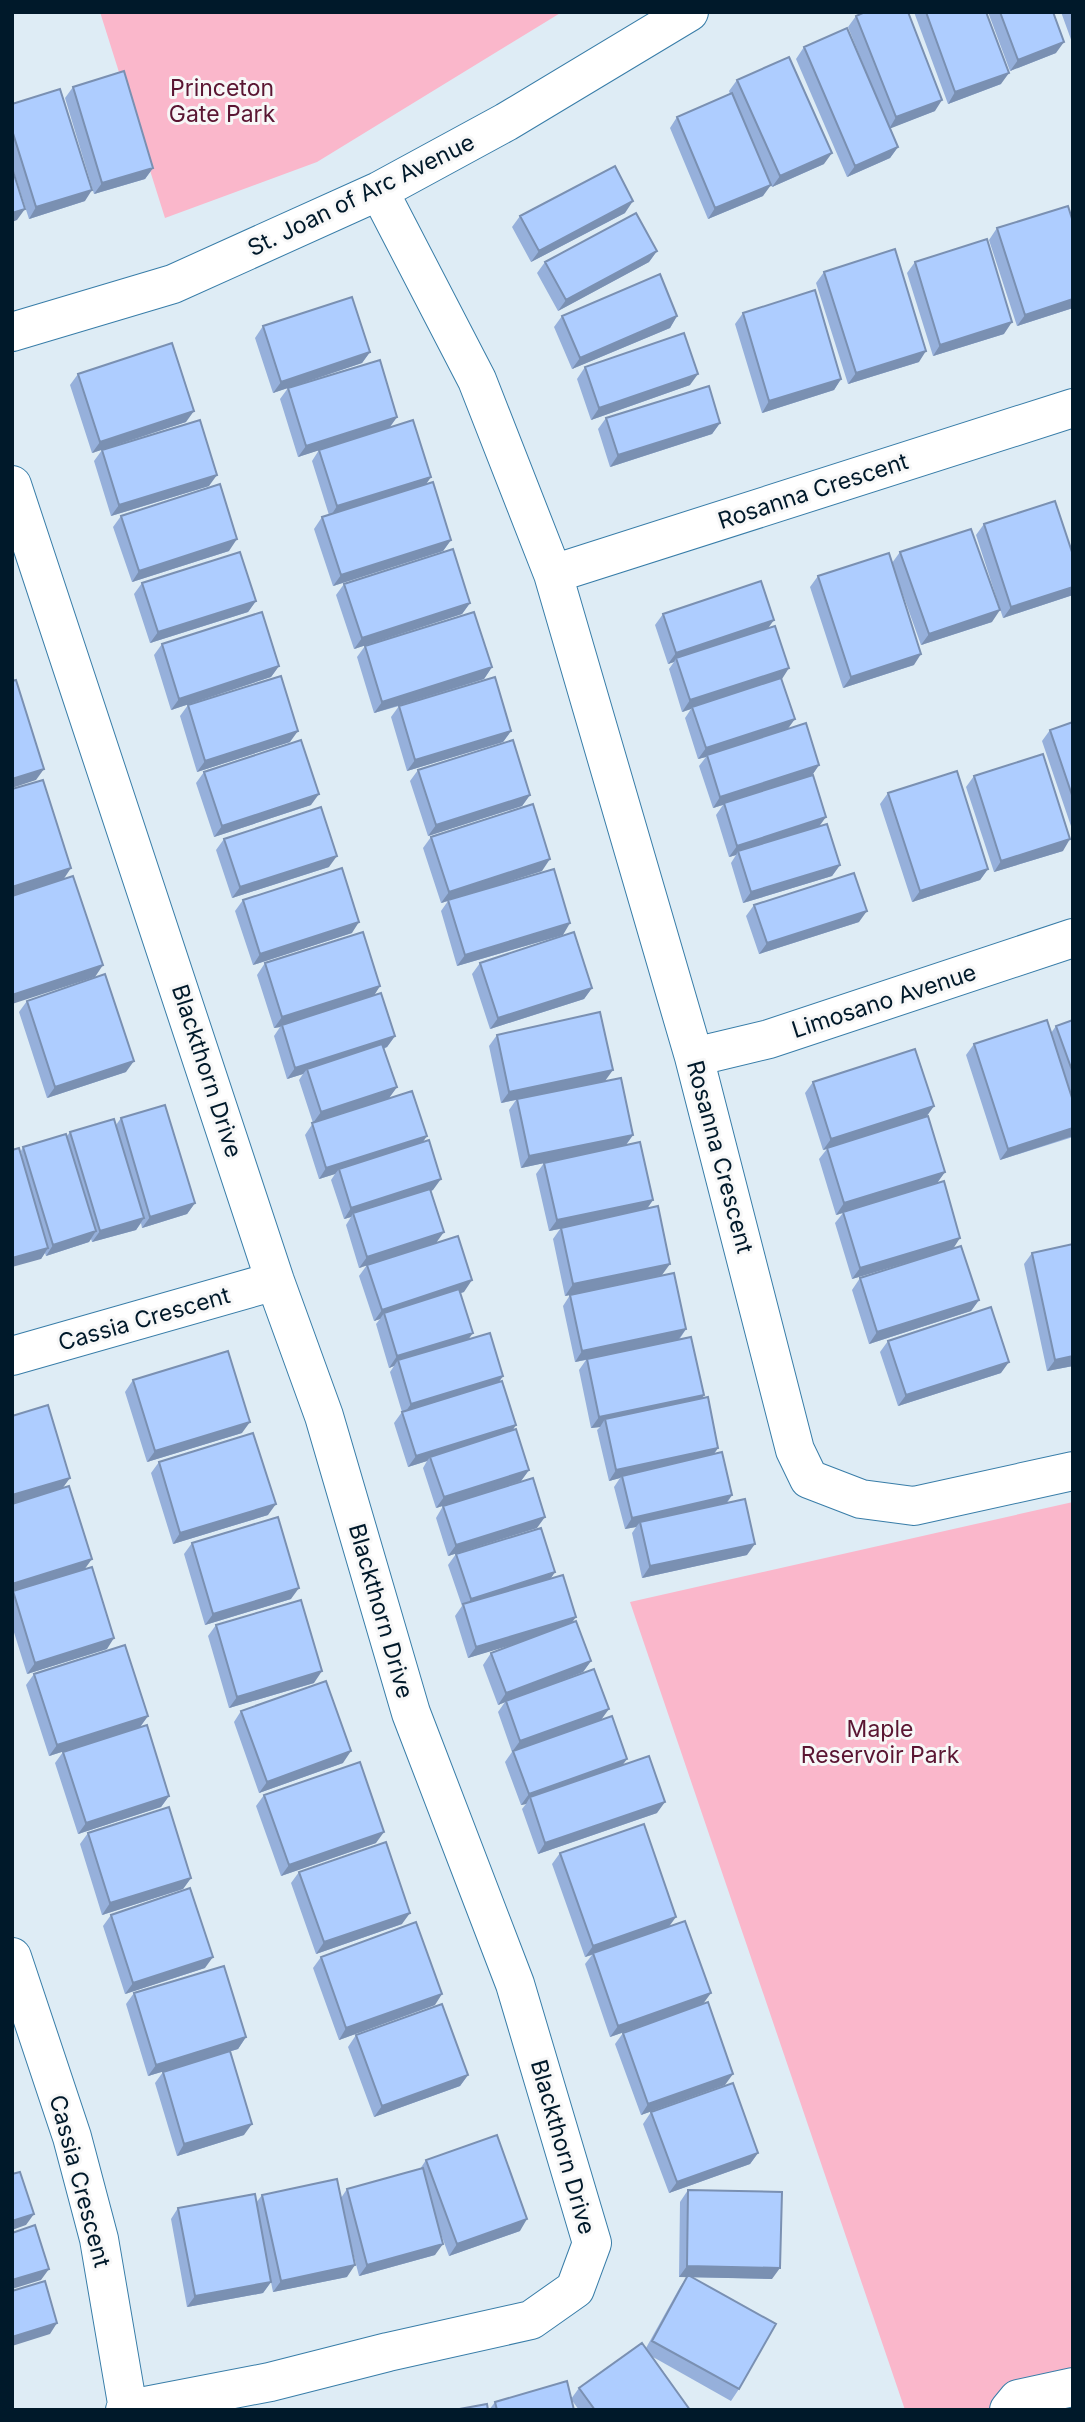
<svg xmlns="http://www.w3.org/2000/svg" width="1085" height="2422" font-family="Inter,sans-serif">
<style>
.green{fill:#fab7cb}
.lines{fill:none;stroke-linecap:round;stroke-linejoin:round}
.minor-casing{stroke:#387da8;stroke-width:40}
.minor{stroke:#fff;stroke-width:38}
.wall{fill:#96b0db}
.shaded-wall{fill:#7a90b2}
.building{fill:#aecdff;stroke:#7a90b2;stroke-width:2}
.labels{text-anchor:middle;stroke-width:6;stroke-linejoin:round;paint-order:stroke}
.park-label{font-size:23px;fill:#5a1532;stroke:#f7f7f7}
.street-label{font-size:23px;fill:#00192a;stroke:#f7f7f7}
</style>
<rect width="100%" height="100%" fill="#deecf5"/>
<path class="green" d="M100,12h462l-245,150 -152,56z
M1073,1502v908h-168l-275,-808z"/>
<g class="lines">
<g class="minor-casing">
<path id="minor" d="M379,191l98,189 76,194 141,483 101,393 14,29 52,20 53,7 159,-35
M12,332l161,-48 206,-93 127,-69 183,-110
M12,485l263,796 49,135 87,297 104,271 77,259 -17,46 -44,31 -143,32 -118,30 -145,28
M553,574l520,-166
M694,1057l75,-18 304,-101
M12,1356l263,-75
M12,1957l60,180 27,102 29,170
M1009,2410l9,-11 55,-12"/>
</g>
<use href="#minor" class="minor"/>
</g>
<path class="wall" d="M914,12h72l15,72 -53,20z
M988,12h65l3,41 -46,18z
M1061,12h12v33z
M856,16l79,95 -45,17 8,19 -8,11 -43,19 -51,-118 8,-12 65,32 -21,-52z
M737,80l87,84 -52,23 -5,-10 -4,19 -55,23 -38,-91 7,-11 53,-23 -1,-3z
M73,87l80,81 -8,11 -51,15 -29,-96z
M12,104l73,97 -56,18 -17,-53z
M625,213l-94,49 -19,-35 8,-11z
M997,228l76,80 -56,18 -28,-86z
M657,251l-8,11 -91,49 -21,-38 8,-11z
M915,262l89,72 -71,22 -26,-83z
M824,272l95,90 -71,22 -32,-101z
M743,313l98,66 -7,11 -72,23 -27,-89z
M562,316h115l-7,12 -98,41 -18,-42z
M263,326l107,26 -8,11 -89,30 -18,-55z
M585,367l105,18 -99,35 -14,-41z
M78,374l108,48 -94,31 -22,-68z
M288,388l109,29 -7,10 41,50 -5,7 25,56 -8,11 -110,35 -19,-57 8,-12 7,-2 -17,-54 7,-11 -21,7 -18,-58z
M606,418l114,5 -8,11 -102,33 -12,-38z
M102,450l107,36 -98,30 -17,-55z
M121,516l108,35 -97,31 -19,-55z
M984,524l89,31v40l-70,23 -27,-83z
M900,552l92,70 -71,23 -29,-81 22,101 -71,23 -33,-101 8,-11 74,-13z
M142,583l114,18 -8,11 -98,31 -16,-49z
M344,584l126,19 -8,11 -108,35 -18,-54z
M663,614l105,14 13,51 7,50 31,36 -7,10 7,52 21,38 -8,11 -89,27 -12,-40 5,-8 -7,2 -13,-42 7,-10 -10,3 -14,-42 7,-9 -8,2 -13,-41 6,-9 -9,3 -13,-43 5,-7 -6,2 -13,-39z
M162,644l117,22 -8,11 -100,33 -17,-55z
M365,646l127,21 -8,12 -85,27 112,25 -8,11 -96,29 -16,-54 8,-11 -25,7 -17,-56z
M188,705l102,37 -93,30 -17,-56z
M1073,722v110l-31,-91 8,-11z
M418,770l112,25 -8,11 -94,30 -18,-55z
M204,772l107,33 -97,32 -18,-54z
M974,776l89,75 -69,21 -28,-85z
M888,793l100,76 -8,11 -68,22 -32,-98z
M431,837l111,34 -82,26 103,38 -106,31 -16,-55 7,-10 -7,2 -18,-55z
M224,839l105,28 -97,31 -16,-48z
M243,900l109,33 -99,32 -18,-54z
M754,905l105,17 -100,32 -13,-38z
M265,963l115,23 -6,9 21,41 -8,11 -3,2 13,38 -8,11 38,38 -5,7 11,47 -2,1 5,52 28,49 -4,1 8,46 35,37 -4,6 13,48 17,40 -8,11 -85,27 -13,-40 4,-7 -19,6 -14,-44 8,-11 -12,-40 4,-6 -5,2 -13,-44 4,-5 -6,2 -15,-45 8,-11 -8,3 -13,-43 5,-8 -7,2 -13,-39 4,-6 -16,5 -14,-44 8,-12 -14,-43 4,-6 -16,5 -13,-43 6,-9 -6,1 -17,-53z
M480,963l112,25 -8,11 -94,30 -18,-55z
M27,1001l99,71 -79,26 -28,-86z
M1073,1020v117l-73,23 -34,-105 8,-11 77,-11 5,-7z
M497,1035l108,46 28,54 -7,10 27,55 -6,9 15,66 -97,21 -12,-57 7,-10 -11,2 -13,-57 8,-11 -23,5 -12,-58 7,-10 -15,3 -12,-57z
M813,1082l121,24 -8,11 19,55 -8,11 -58,18 74,47 26,52 -8,11 -102,33 -17,-54 8,-12 77,-25 -85,26 -17,-56 8,-10 -7,2 -17,-56 8,-10 -4,1 -18,-57z
M121,1118l74,85 -8,11 -45,14 -1,-5 -5,7 -44,12 -1,-3 -2,3 -43,14 -1,-3 -4,6 -20,-108 2,-4 44,-11 3,-4 46,-7z
M1032,1253l41,113 -26,5 -23,-107z
M570,1295l116,34 -7,11 25,55 -2,4 16,49 -4,6 18,41 -5,8 20,52 -105,23 -10,-45 4,-6 -11,2 -11,-42 6,-9 -11,3 -12,-51 3,-3 -9,1 -12,-58 7,-10 -11,2 -12,-56z
M888,1341l113,32 -103,33 -18,-54z
M133,1380l109,53 -95,29 -22,-70z
M12,1416l51,72 44,161 -80,25 -15,-48v-122l20,-6 -20,6z
M159,1462l109,53 -95,29 -22,-71z
M443,1506l94,22 -89,28 -12,-38z
M192,1543l99,56 -86,26 -21,-71z
M456,1554l99,18 -5,7 41,82 -8,11 -39,15 57,33 21,45 35,48 -119,41 -16,-45 4,-5 -5,1 -16,-43 7,-10 -14,-40 7,-10 -7,3 -15,-40 8,-12 28,-11 -51,16 -13,-42 7,-10 -14,-41z
M216,1625l98,58 -85,25 -21,-72z
M34,1674l114,42 -8,11 -91,29 -23,-71z
M241,1711l102,52 -84,30 -25,-71z
M63,1752l106,44 -8,11 -83,27 -23,-71z
M264,1795l112,48 -95,33 -25,-70z
M88,1833l103,45 -8,11 -81,26 -22,-71z
M560,1853l109,74 34,76 22,82 -84,30 -26,-71 8,-11 19,-7 -32,11 -25,-73 7,-9 -7,2 -33,-93z
M299,1872l103,52 -86,30 -25,-71z
M111,1915l94,53 -80,26 -22,-68z
M321,1957l114,48 -96,35 -26,-72z
M134,1993l112,44 -8,12 -90,27 -22,-72z
M356,2035l112,40 -8,11 -86,31 -26,-70z
M163,2072l81,63 -67,21 -22,-73z
M651,2112l107,41 -8,11 -81,29 -26,-69z
M426,2160l94,71 -71,25 -11,-30 -3,29 -76,21 -11,-43 -1,44 -74,15 -2,-10 -8,11 -76,14 -16,-88 7,-11 78,-5 6,-8 79,3 6,-9 73,-20z
M688,2190l84,89 -81,-2 48,112 -8,12 -78,-44 37,53h-111l-8,-11 8,-11 67,-40 34,-61 7,-10h-8l1,-75z
M495,2402l79,8h-85z"/>
<path class="shaded-wall" d="M1064,42l-8,11 -46,18 8,-11z
M1009,73l-8,11 -53,20 7,-12z
M942,100l-7,11 -46,18 7,-12z
M898,147l-8,11 -43,19 8,-11z
M832,153l-8,11 -52,23 8,-11z
M153,168l-8,11 -51,15 8,-11z
M771,185l-8,11 -55,23 7,-11z
M92,190l-7,11 -56,18 7,-12z
M633,201l-8,12 -94,49 8,-11z
M25,209l-8,11 -5,2v-9z
M657,251l-8,11 -91,49 8,-11z
M1073,299v9l-56,18 8,-11z
M677,316l-7,12 -98,41 8,-11z
M1012,322l-8,12 -71,22 7,-11z
M926,351l-7,11 -71,22 8,-11z
M370,352l-8,11 -89,30 8,-11z
M698,374l-8,11 -99,35 8,-12z
M841,379l-7,11 -72,23 7,-12z
M194,411l-8,11 -94,31 8,-11z
M397,417l-8,11 -91,29 8,-11z
M720,423l-8,11 -102,33 8,-12z
M217,475l-8,11 -98,30 8,-11z
M431,477l-8,11 -93,29 7,-11z
M237,539l-8,12 -97,31 7,-11z
M451,540l-8,11 -110,35 8,-11z
M1073,587v8l-70,23 8,-11z
M256,601l-8,11 -98,31 8,-11z
M470,603l-8,11 -108,35 8,-11z
M1000,610l-8,12 -71,23 8,-11z
M774,620l-8,11 -90,27 -2,4 -6,2 8,-11z
M921,654l-7,11 -71,23 8,-11z
M279,666l-8,11 -100,33 8,-11z
M492,667l-8,12 -110,34 8,-11z
M789,668l-7,11 -90,28 -1,2 -9,3 8,-12z
M795,719l-8,11 -80,25 -1,2 -8,2 8,-11z
M298,731l-8,11 -93,30 8,-11z
M511,731l-8,11 -96,29 8,-11z
M819,765l-8,12 -98,31 7,-11z
M44,769l-8,11 -24,8v-9z
M319,794l-8,11 -97,32 8,-11z
M530,795l-8,11 -94,30 8,-11z
M826,817l-8,11 -80,23 -2,4 -7,2 8,-11z
M1070,839l-7,12 -69,21 7,-11z
M337,856l-8,11 -97,31 8,-11z
M550,859l-8,12 -101,32 8,-11z
M840,865l-8,11 -89,27 8,-11z
M71,868l-8,12 -51,16v-9z
M988,869l-8,11 -68,22 8,-11z
M867,911l-8,11 -100,32 8,-11z
M359,922l-7,11 -99,32 7,-11z
M570,923l-7,12 -106,31 8,-11z
M103,965l-8,12 -83,27v-9z
M380,986l-7,11 -91,28 -2,2 -6,1 8,-11z
M592,988l-8,11 -94,30 8,-11z
M395,1036l-8,11 -79,26 -1,-4 -4,5 -16,5 8,-11z
M134,1061l-8,11 -79,26 8,-11z
M613,1070l-8,11 -104,22 8,-11z
M397,1087l-8,11 -76,25 8,-11z
M934,1106l-8,11 -103,33 8,-11z
M1073,1128v8l-73,24 8,-11z
M633,1135l-8,11 -104,22 8,-12z
M427,1136l-8,11 -80,22 -4,5 -16,5 7,-11z
M945,1172l-8,11 -101,32 8,-12z
M441,1179l-8,11 -79,26 -1,-3 -2,4 -7,2 7,-11z
M653,1200l-8,11 -96,20 8,-11z
M195,1203l-8,11 -45,14 8,-11z
M144,1218l-8,12 -44,12 8,-11z
M96,1231l-7,11 -43,14 7,-11z
M444,1232l-8,11 -77,25 8,-11z
M960,1238l-7,11 -101,30 8,-11z
M48,1248l-7,11 -29,8v-9z
M670,1264l-8,11 -97,21 8,-12z
M472,1280l-8,12 -79,25 -1,-4 -4,6 -6,2 8,-11z
M979,1300l-8,11 -102,33 8,-12z
M686,1329l-8,11 -103,22 7,-11z
M473,1333l-8,11 -67,16 -4,6 -5,2 8,-12z
M1073,1356v10l-26,5 8,-11z
M1009,1362l-8,11 -103,33 8,-11z
M503,1376l-8,11 -92,28 8,-11z
M704,1395l-8,11 -91,13 -5,8 -9,1 8,-11z
M250,1422l-8,11 -95,29 8,-11z
M516,1425l-7,11 -79,21 -3,4 -19,6 8,-11z
M718,1448l-8,11 -88,17 -2,2 -11,3 7,-11z
M529,1470l-8,11 -85,27 8,-11z
M70,1478l-8,11 -50,15v-9z
M732,1495l-8,11 -84,16 -4,5 -11,2 7,-11z
M276,1504l-8,11 -95,29 7,-11z
M545,1517l-8,11 -89,28 8,-11z
M755,1544l-8,11 -105,23 8,-12z
M92,1559l-8,11 -72,22v-8z
M555,1572l-8,12 -83,25 7,-10z
M299,1588l-8,11 -86,26 8,-11z
M576,1617l-8,11 -100,30 8,-11z
M114,1638l-7,11 -80,25 8,-11z
M591,1661l-8,11 -85,33 8,-12z
M322,1671l-8,12 -85,25 8,-11z
M609,1709l-8,11 -89,32 8,-11z
M148,1716l-8,11 -91,29 8,-11z
M351,1751l-8,12 -84,30 8,-11z
M627,1759l-8,11 -89,27 -4,7 -5,1 8,-11z
M169,1796l-8,11 -83,27 8,-11z
M665,1802l-8,11 -119,41 7,-11z
M384,1832l-8,11 -95,33 8,-11z
M191,1878l-8,11 -81,26 8,-12z
M410,1913l-8,11 -86,30 8,-12z
M676,1917l-8,11 -83,29 8,-11z
M213,1957l-8,11 -80,26 8,-11z
M711,1993l-8,11 -93,33 8,-11z
M442,1994l-7,11 -96,35 7,-12z
M246,2037l-8,12 -90,27 8,-11z
M733,2074l-8,11 -84,30 7,-11z
M468,2075l-8,11 -86,31 8,-11z
M252,2124l-8,11 -67,21 7,-12z
M758,2153l-8,11 -81,29 8,-11z
M34,2214l-8,11 -14,5v-9z
M527,2219l-7,12 -71,25 8,-12z
M443,2244l-8,11 -76,21 8,-11z
M355,2265l-8,12 -74,15 8,-11z
M687,2266l93,2 -8,11 -93,-2z
M49,2269l-8,11 -29,9v-9z
M271,2282l-8,11 -76,14 8,-11z
M57,2323l-7,11 -38,12v-9z"/>
<path class="building" d="M865,12h43l34,88 -46,17 -40,-101z
M926,12h60l23,61 -54,19z
M1000,12h53l11,30 -46,18z
M847,28l51,119 -43,19 -51,-119z
M789,57l43,96 -52,23 -43,-96z
M124,71l29,97 -51,15 -29,-96z
M60,89l32,101 -56,17 -24,-77v-26z
M732,93l39,92 -56,23 -38,-91z
M615,166l18,35 -94,50 -19,-35z
M12,168l13,41 -13,4z
M1068,206l5,16v77l-48,16 -28,-87z
M636,213l21,38 -91,49 -21,-38z
M987,239l25,83 -72,23 -25,-83z
M895,249l31,102 -70,22 -32,-101z
M660,274l17,42 -97,42 -18,-42z
M815,290l26,89 -72,22 -26,-88z
M352,297l18,55 -89,30 -18,-56z
M684,333l14,41 -99,34 -14,-41z
M172,343l22,68 -94,31 -22,-68z
M380,360l17,57 -91,29 -18,-58z
M709,386l11,37 -102,32 -12,-37z
M200,420l17,55 -98,30 -17,-55z
M413,420l18,57 -94,29 -18,-56z
M433,482l18,58 -110,35 -19,-58z
M220,484l17,55 -98,32 -18,-55z
M1055,501l18,54v32l-62,20 -27,-83z
M971,529l29,81 -71,24 -29,-82z
M453,549l17,54 -108,35 -18,-54z
M240,552l16,49 -98,31 -16,-49z
M889,553l32,101 -70,23 -33,-101z
M761,581l13,39 -98,33 -13,-39z
M262,612l17,54 -100,33 -17,-55z
M474,612l18,55 -110,35 -17,-56z
M775,626l14,42 -99,32 -14,-42z
M281,676l17,55 -93,30 -17,-56z
M495,677l16,54 -96,29 -16,-54z
M781,678l14,41 -89,29 -14,-41z
M16,680l28,89 -32,10v-98z
M1073,722v76l-23,-68z
M806,723l13,42 -99,32 -13,-42z
M301,740l18,54 -97,32 -18,-54z
M513,740l17,55 -94,30 -18,-55z
M1043,754l27,85 -69,22 -27,-85z
M957,771l31,98 -68,22 -32,-98z
M813,775l13,42 -89,29 -13,-43z
M43,780l28,88 -59,19v-98z
M533,804l17,55 -101,33 -18,-55z
M321,807l16,49 -97,31 -16,-48z
M827,824l13,41 -89,27 -13,-41z
M342,868l17,54 -99,32 -17,-54z
M554,869l16,54 -105,32 -17,-55z
M854,873l13,38 -100,32 -13,-38z
M73,876l30,89 -91,30v-99z
M363,932l17,54 -98,31 -17,-54z
M574,932l18,56 -94,30 -18,-55z
M105,974l29,87 -79,26 -28,-86z
M381,993l14,43 -100,32 -13,-43z
M600,1012l13,58 -104,22 -12,-57z
M1047,1020l26,81v27l-65,21 -34,-105z
M1073,1020v53l-17,-47z
M382,1044l15,43 -76,25 -14,-43z
M915,1049l19,57 -103,33 -18,-57z
M621,1078l12,57 -104,21 -12,-57z
M412,1091l15,45 -101,32 -14,-45z
M165,1105l30,98 -45,14 -29,-99z
M928,1116l17,56 -101,31 -17,-55z
M114,1119l30,99 -44,13 -30,-99z
M66,1134l30,97 -43,14 -30,-98z
M429,1140l12,39 -90,29 -12,-39z
M640,1142l13,58 -96,20 -13,-57z
M19,1148l29,100 -36,10v-108z
M944,1181l16,57 -100,30 -17,-56z
M430,1189l14,43 -77,25 -14,-44z
M658,1206l12,58 -97,20 -12,-56z
M458,1236l14,44 -90,30 -15,-45z
M1073,1244v112l-18,4 -23,-107z
M961,1246l18,54 -102,32 -17,-54z
M674,1273l12,56 -104,22 -12,-56z
M459,1289l14,44 -76,23 -13,-43z
M991,1307l18,55 -103,33 -18,-54z
M490,1333l13,43 -92,28 -13,-44z
M691,1337l13,58 -105,22 -12,-58z
M228,1351l22,71 -95,29 -22,-71z
M502,1381l14,44 -100,31 -14,-44z
M708,1397l10,51 -102,22 -11,-51z
M48,1405l22,73 -58,17v-79z
M516,1429l13,41 -85,27 -14,-40z
M253,1433l23,71 -96,29 -21,-71z
M722,1452l10,43 -100,23 -10,-42z
M533,1478l12,39 -89,28 -13,-39z
M69,1486l23,73 -80,25v-80z
M745,1499l10,45 -105,22 -10,-44z
M278,1517l21,71 -86,26 -21,-71z
M541,1528l14,44 -84,27 -15,-45z
M92,1567l22,71 -79,25 -22,-72z
M563,1575l13,42 -100,30 -13,-43z
M301,1600l21,71 -85,26 -21,-72z
M576,1621l15,40 -85,32 -15,-40z
M125,1645l23,71 -91,29 -23,-71z
M594,1669l15,40 -89,32 -14,-40z
M326,1681l25,70 -84,31 -26,-71z
M612,1716l15,43 -98,35 -16,-43z
M147,1725l22,71 -83,27 -23,-71z
M649,1756l16,46 -120,41 -15,-46z
M360,1762l24,70 -95,33 -25,-70z
M169,1807l22,71 -81,25 -22,-70z
M644,1824l32,93 -83,29 -33,-93z
M386,1842l24,71 -86,29 -25,-70z
M190,1888l23,69 -80,26 -22,-68z
M685,1921l26,72 -93,33 -25,-73z
M416,1922l26,72 -96,34 -25,-71z
M224,1966l22,71 -90,28 -22,-72z
M708,2002l25,72 -85,30 -25,-71z
M442,2004l26,71 -86,31 -26,-71z
M230,2051l22,73 -68,20 -21,-72z
M733,2083l25,70 -81,29 -26,-70z
M497,2135l30,84 -70,25 -31,-84z
M423,2168l20,76 -76,21 -20,-76z
M20,2172l14,42 -22,7v-47z
M337,2179l18,86 -74,16 -19,-86z
M688,2190l94,2 -2,76 -93,-2z
M255,2194l16,88 -76,14 -17,-88z
M35,2225l14,44 -37,11v-47z
M688,2275l88,49 -37,65 -87,-48z
M45,2281l12,42 -45,14v-46z
M642,2343l48,67h-95l-16,-22z
M567,2381l7,29h-77l-2,-8z
M487,2404l1,6h-34z"/>
<g class="labels">
<g class="park-label">
<text x="222" y="96">Princeton<tspan x="222" dy="26">Gate Park</tspan></text>
<text x="880" y="1737">Maple<tspan x="880" dy="26">Reservoir Park</tspan></text>
</g>
<g class="street-label">
<text transform="translate(361 195) rotate(-26)" y="8">St. Joan of Arc Avenue</text>
<text transform="translate(813 491) rotate(-18)" y="8">Rosanna Crescent</text>
<text transform="translate(884 1001) rotate(-18)" y="8">Limosano Avenue</text>
<text transform="translate(207 1071) rotate(72)" y="8">Blackthorn Drive</text>
<text transform="translate(720 1157) rotate(75)" y="8">Rosanna Crescent</text>
<text transform="translate(144 1319) rotate(-16)" y="8">Cassia Crescent</text>
<text transform="translate(381 1611) rotate(74)" y="8">Blackthorn Drive</text>
<text transform="translate(563 2147) rotate(74)" y="8">Blackthorn Drive</text>
<text transform="translate(80 2181) rotate(75)" y="8">Cassia Crescent</text>
</g>
</g>
<rect width="1085" height="2422" fill="none" stroke="#00192a" stroke-width="28"/>
</svg>
